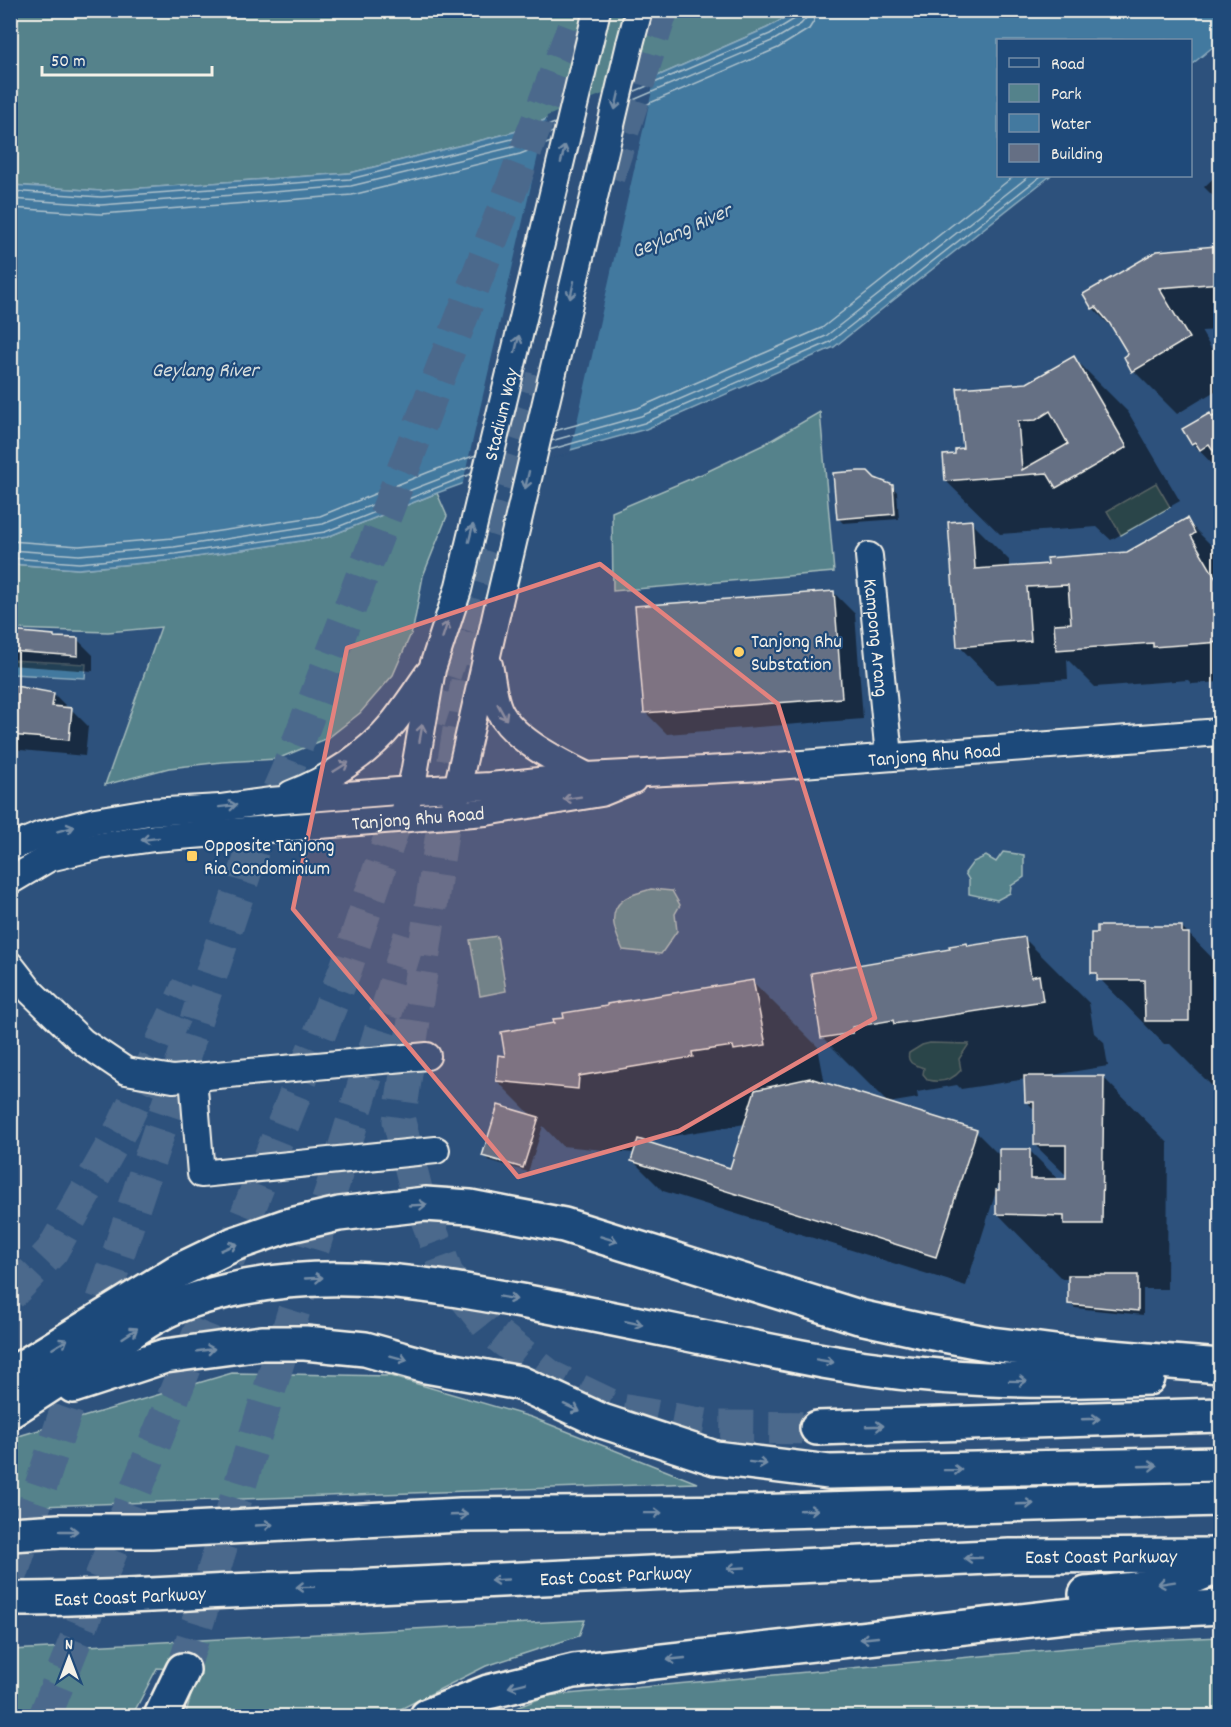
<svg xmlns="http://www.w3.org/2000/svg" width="1231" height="1727" font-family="Dekko,sans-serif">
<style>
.green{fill:#54828b;stroke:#a4baba;stroke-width:1.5}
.water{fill:#43799f;stroke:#8aa9bc;stroke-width:1.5}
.pier{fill:#2d517c}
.shadow{fill:#0007;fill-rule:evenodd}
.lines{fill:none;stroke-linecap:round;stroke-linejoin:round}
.shore{stroke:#adc1cb;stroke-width:1.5}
.building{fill:#656f84;stroke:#f4f1e8;stroke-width:1.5;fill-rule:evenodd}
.highway-tunnel{stroke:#4b698c;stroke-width:33;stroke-dasharray:33 16;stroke-linecap:butt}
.minor-casing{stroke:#f4f1e8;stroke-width:30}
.highway-casing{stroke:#f4f1e8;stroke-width:38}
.minor{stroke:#1f4a7a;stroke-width:26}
.highway{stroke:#1f4a7a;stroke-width:33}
.minor-bridge-casing{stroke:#f4f1e8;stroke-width:30;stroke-linecap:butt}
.minor-bridge{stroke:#1f4a7a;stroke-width:26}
.oneway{stroke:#748da6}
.marked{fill:#e4827e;fill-opacity:0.2;stroke:#e4827e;stroke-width:4.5;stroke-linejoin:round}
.poi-dot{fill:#ffd166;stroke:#1f4a7a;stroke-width:2}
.labels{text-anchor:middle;stroke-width:4.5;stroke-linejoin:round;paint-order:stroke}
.street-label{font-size:20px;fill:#f4f1e8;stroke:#1f4a7a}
.poi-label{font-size:20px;fill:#f4f1e8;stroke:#1f4a7a;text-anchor:start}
.water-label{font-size:21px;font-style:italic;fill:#d9dfdd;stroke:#1f4a7a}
</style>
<rect width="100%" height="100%" fill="#2d517c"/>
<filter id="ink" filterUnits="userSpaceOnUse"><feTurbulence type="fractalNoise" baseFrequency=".0167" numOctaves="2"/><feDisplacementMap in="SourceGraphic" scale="12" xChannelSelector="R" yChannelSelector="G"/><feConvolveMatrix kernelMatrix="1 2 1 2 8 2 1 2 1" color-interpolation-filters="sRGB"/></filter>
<g filter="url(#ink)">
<path class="green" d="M10,11h787l-30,17 -107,47 -146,57 -164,41 -249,18 -90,-6z
M820,412l14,160 -221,19 -1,-79 90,-38 61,-29z
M1156,483l14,24 -49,28 -14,-24z
M437,493l10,23 -24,60 -10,53 -20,46 -33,38 -32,25 -51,21 -55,3 -53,6 -64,17 56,-158 -53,5 -97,-3 -1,-65 68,5 98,-9 151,-23z
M1003,852l21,3v22l-13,9 -1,7 -13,7 -28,-6v-14l-4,-7 8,-11 13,-6 10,6z
M651,889l21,2 8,14 -5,9 2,17 -16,23 -38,-4c-7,-15 -17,-37 0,-50 7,-6 20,-8 28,-11z
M497,936l9,55 -26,5 -10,-56z
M930,1043l39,1 -10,15 2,11c-9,11 -20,13 -33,10l-5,-6 1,-6c-8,-3 -18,-4 -15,-15l13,-8z
M232,1373l158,3 141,41 166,66 -686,24v-66l11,-6z
M585,1620l-6,16 -93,30 -99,50h-202l13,-45 -41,-3 -25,48h-121v-66z
M1220,1637v79h-724l50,-20 610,-56z"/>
<path class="water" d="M797,11h423v30l-29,24 -1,-25h-192v136h52l-216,171 -188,82 -137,38 -72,26 -110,44 -151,23 -98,9 -67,-5 -1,-379 91,6 249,-18 164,-41 146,-57 107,-47z
M10,660l76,4 -1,14 -74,-4z"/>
<path class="pier" d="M656,73l-86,380 -61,17 -47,17 85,-371z"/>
<path class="shadow" d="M1220,172v31l-16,-16z
M1220,247v83l-19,1 19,33v24l-43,26 -43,-43 -4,-17 -16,-24 -21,-22 65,-56z
M1074,358l54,54 52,89 -69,39 -14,-13 -97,7 -54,-53 11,-25z
M1220,409v63l-28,-29 -8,-13z
M874,479l18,7 5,6 2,27 -56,4 -5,-5z
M1186,520l34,34v128l-28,2 -4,-4 -93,7 -28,-28 1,20 -72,5 -37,-38 12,-124 38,38v8l40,-3 79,-11z
M833,592l22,22 8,105 -196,15 -22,-22z
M10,633l43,3 3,3 22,1 15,15v16l-83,-6z
M10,686l44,8 15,15 3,1 16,16 -3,30 -75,-7z
M1182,927l38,39v120h-8l-42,-42h-6l-71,-72z
M1024,938l65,65 5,30 10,9 4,24 -62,10v1h57l65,66 -1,146h-24v26l-68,-7 -5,-5v-24h-8l-65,-66 3,-22v-12l-34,107 -303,-95 -30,-30 2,-8 -73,-7 -19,-20 -15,46 -39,-12 -5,-5 49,-38 -36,-36 10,-23 48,-34 197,-43 66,66 7,37 151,48 24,24 29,-6 31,31h8v-4l-33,-32v-35l-9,-9v-22l-65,10 -4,-4 -40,7 1,6 -30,5 -65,-65 128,-87 16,-6 3,3zM745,1124l-14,46 -90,-29z"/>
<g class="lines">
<path class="shore" d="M633,92l137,-58 26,-16 3,-8
M631,101l143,-61 27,-16 5,-6 1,-8
M629,112l149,-64 31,-19 5,-8 2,-11
M10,191l91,6 249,-18 166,-41 39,-15
M10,199l91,6 250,-19 166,-40 36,-14
M10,208l91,6 251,-19 168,-41 31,-12
M554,431l84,-23 184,-80 192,-152
M551,441l90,-25 185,-80 203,-160
M549,450l95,-27 186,-81 211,-166
M10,541l69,5 94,-8 147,-22 109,-44 47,-17
M10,550l69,5 95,-8 149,-23 150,-58
M10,558l69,5 96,-9 150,-22 146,-58"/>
</g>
<path class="building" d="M1216,246v5l5,-1v33l-62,5 30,50 -57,34 -8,-15 4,-3 -18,-30 -14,-17 -4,2 -9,-15 74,-43z
M1074,356l53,91 -71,41 -9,-15 -102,8 -2,-26 12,-1v-5l8,-1 -6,-60 70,-5zM1050,411l18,33 -46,26 -4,-49 18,-1z
M1210,413l2,4 9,-4v49l-12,-18 -9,6 -5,-8 -4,2 -9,-15z
M859,471h9l7,7 18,7 2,29 -58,5 -4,-46z
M1187,518l8,15 -4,3 30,51v55l-68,5v-4l-97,7 -2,-26 17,-1 -3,-38 -41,2 4,54 -74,6 -9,-125 24,-2 3,49 73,-5 -1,-6 80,-6z
M834,591l8,107 -198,15 -9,-107z
M10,631l44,4v2l24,1v18l-68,-5z
M10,685l44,8 -2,13 20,2 -3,32 -59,-5z
M1097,926h85v7h7v88h-44l-1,-41h-47v-7h-6v-40h6z
M1025,937l6,40 8,-2 4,26 -149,23 -1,-4 -41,7 1,6 -32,5 -10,-65 139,-24 -1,-3 18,-3 1,3z
M753,980l13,65 -32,5 -1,-4 -41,6 1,5 -114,19 -1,13 -82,-8 2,-26 7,1 -4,-24 53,-9 -1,-4 11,-1 -1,-5 44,-7v-2z
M1024,1076h80l-2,148h-38v-8l-68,-2v-24h3v-41h31v30h36v-34h-32v-43h-9z
M810,1078l167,52 -41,127 -305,-96 7,-22 92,29 25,-78z
M498,1105l41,12 -16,51 -41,-12z
M1068,1275h70v36l-70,-7z"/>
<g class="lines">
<path class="highway-tunnel" d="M608,177l54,-167
M475,633l-33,200 -43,288 17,68 31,85 44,56 60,47 70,33 96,17 100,1
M429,721l114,-344
M10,1295l42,-44 71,-125 65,-140
M10,1579l244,-733 33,-75 293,-761
M183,1670l227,-735
M45,1716l301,-748 60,-178"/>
<g class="minor-casing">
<g id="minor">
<path d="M630,44l9,-34"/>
<path id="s1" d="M869,556l20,200"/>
<path d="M489,665c3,14 4,32 10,45 13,29 61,52 88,66"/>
<path d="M291,794c37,-14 77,-40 102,-71 12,-15 23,-32 35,-49"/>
<path d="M455,804l2,-15 42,-187"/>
<path id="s2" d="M403,818l11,-44 18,-105 26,-79 139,-580"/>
<path id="s3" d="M10,848l31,-13 54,-14 54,-9 71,-4 50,-7 128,-10 92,-5 97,-10 176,-9 457,-35"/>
<path id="s4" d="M10,881l39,-23 51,-12 54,-8 332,-26 115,-19 32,-13"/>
<path d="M10,965l21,27 52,50 43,29 47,8 254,-23"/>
<path d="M193,1077l8,97 235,-24"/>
</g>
</g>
<g class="highway-casing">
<g id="highway">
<path d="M10,1375l168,-104 56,-27 52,-18 53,-12 86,-10 45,3 94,18 295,92 64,14 68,13 72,9 157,13"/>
<path d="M73,1386l92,-30 97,-13h43l60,6 61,17 94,17 82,38 113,37 114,14 391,-8"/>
<path d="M10,1411c34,-22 67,-43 100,-65 16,-10 32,-23 50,-32 20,-11 45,-18 67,-23 104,-25 202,-7 305,12 97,18 194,40 291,58 108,20 215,22 325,17"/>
<path d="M817,1428l403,-13"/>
<path d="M10,1534l50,-3h91l310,-16 289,-3 470,-13"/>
<path d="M1086,1594c45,-5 95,-6 134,-30"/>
<path id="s5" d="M10,1599c115,0 229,-11 344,-12l656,-31 210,-1"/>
<path d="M161,1716l22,-46"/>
<path d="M427,1716l61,-24 86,-21 500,-56 146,-8"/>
</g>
</g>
<use href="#minor" class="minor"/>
<use href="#highway" class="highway"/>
<g class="minor-bridge-casing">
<path id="minor-bridge" d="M499,602l131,-558"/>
</g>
<use href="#minor-bridge" class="minor-bridge"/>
</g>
<defs><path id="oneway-shaft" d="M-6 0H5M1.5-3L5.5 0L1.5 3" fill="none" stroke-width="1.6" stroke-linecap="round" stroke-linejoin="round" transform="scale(1.5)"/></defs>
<g class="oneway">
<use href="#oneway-shaft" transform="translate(617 101) rotate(103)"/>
<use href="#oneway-shaft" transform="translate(563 154) rotate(-76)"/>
<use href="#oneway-shaft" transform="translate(572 290) rotate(103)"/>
<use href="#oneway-shaft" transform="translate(517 344) rotate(-76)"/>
<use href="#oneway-shaft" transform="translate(527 480) rotate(103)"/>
<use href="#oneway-shaft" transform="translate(471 533) rotate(-76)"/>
<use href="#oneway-shaft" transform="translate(445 630) rotate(-72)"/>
<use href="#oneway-shaft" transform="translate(502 712) rotate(61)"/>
<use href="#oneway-shaft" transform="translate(421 733) rotate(-80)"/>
<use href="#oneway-shaft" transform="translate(341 767) rotate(-32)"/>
<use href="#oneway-shaft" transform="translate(572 798) rotate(171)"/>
<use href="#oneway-shaft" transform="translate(228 806) rotate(-7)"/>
<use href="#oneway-shaft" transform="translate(66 829) rotate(-15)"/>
<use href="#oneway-shaft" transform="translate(150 839) rotate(173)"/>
<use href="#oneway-shaft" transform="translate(418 1205) rotate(-3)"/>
<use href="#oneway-shaft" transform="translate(609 1239) rotate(17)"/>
<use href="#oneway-shaft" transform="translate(229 1247) rotate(-24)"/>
<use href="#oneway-shaft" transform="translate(314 1278) rotate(-3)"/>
<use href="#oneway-shaft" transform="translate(508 1298) rotate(10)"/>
<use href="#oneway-shaft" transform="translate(634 1323) rotate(12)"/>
<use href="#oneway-shaft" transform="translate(130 1333) rotate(-33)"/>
<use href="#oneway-shaft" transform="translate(60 1344) rotate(-32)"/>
<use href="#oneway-shaft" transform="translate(206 1350) rotate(-8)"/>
<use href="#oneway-shaft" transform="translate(399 1358) rotate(15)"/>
<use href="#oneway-shaft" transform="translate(825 1361) rotate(10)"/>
<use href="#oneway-shaft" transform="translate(1018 1381) rotate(1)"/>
<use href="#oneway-shaft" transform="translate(572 1408) rotate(25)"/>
<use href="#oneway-shaft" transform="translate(1091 1419) rotate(-2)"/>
<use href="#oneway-shaft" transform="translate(875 1426) rotate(-2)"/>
<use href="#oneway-shaft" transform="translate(758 1463) rotate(7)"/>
<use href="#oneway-shaft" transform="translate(1148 1466) rotate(-2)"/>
<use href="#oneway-shaft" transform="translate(953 1470) rotate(-1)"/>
<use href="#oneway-shaft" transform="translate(1025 1504) rotate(-2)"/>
<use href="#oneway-shaft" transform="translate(809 1510) rotate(-2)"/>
<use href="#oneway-shaft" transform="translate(653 1513) rotate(-1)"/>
<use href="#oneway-shaft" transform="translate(459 1515) rotate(-2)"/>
<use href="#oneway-shaft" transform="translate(264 1525) rotate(-3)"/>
<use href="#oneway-shaft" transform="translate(69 1531)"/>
<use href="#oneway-shaft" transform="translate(973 1558) rotate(178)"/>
<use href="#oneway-shaft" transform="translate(736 1568) rotate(177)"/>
<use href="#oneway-shaft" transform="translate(499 1580) rotate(177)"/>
<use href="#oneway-shaft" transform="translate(1166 1583) rotate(171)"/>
<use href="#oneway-shaft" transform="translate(305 1587) rotate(179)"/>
<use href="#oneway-shaft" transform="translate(869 1638) rotate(174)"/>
<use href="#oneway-shaft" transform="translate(676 1659) rotate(174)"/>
<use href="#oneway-shaft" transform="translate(517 1685) rotate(166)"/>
</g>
</g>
<path class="marked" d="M600,564l178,140 97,314 -196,113 -161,46 -225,-268 54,-261z"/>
<g class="poi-dot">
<circle cx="739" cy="652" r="6"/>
<rect x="186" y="850" width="12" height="12" rx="3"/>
</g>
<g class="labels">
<g class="street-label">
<text dy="7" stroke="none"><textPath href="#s2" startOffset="416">Stadium Way</textPath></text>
<text dy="7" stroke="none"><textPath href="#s1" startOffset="82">Kampong Arang</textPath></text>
<text dy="7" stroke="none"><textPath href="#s3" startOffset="932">Tanjong Rhu Road</textPath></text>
<text dy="7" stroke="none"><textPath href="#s4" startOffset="417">Tanjong Rhu Road</textPath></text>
<text dy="7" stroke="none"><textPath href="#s5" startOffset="1092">East Coast Parkway</textPath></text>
<text dy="7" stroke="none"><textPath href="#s5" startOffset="606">East Coast Parkway</textPath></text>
<text dy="7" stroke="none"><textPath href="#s5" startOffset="120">East Coast Parkway</textPath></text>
</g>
<g class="poi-label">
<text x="751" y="647">Tanjong Rhu<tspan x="751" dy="23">Substation</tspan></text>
<text x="204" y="851">Opposite Tanjong<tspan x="204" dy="23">Ria Condominium</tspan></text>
</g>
<g class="water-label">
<text transform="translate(681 230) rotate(-24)" y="7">Geylang River</text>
<text x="205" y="376">Geylang River</text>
</g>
</g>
<rect width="1231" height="1727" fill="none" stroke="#1f4a7a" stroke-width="36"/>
<rect x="18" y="18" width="1195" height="1691" fill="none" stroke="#f4f1e8" stroke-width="2" filter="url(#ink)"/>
<rect x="997" y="39" width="195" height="138" fill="#1f4a7a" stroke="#748da6" stroke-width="1.5"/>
<rect x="1009" y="58" width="30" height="9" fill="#1f4a7a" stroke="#748da6" stroke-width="1.5"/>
<text x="1051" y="69" font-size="18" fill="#f4f1e8">Road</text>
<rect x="1009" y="84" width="30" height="18" fill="#54828b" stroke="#748da6" stroke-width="1.5"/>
<text x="1051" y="99" font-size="18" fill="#f4f1e8">Park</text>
<rect x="1009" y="114" width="30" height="18" fill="#43799f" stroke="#748da6" stroke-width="1.5"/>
<text x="1051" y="129" font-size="18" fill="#f4f1e8">Water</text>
<rect x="1009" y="144" width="30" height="18" fill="#656f84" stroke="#748da6" stroke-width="1.5"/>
<text x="1051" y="159" font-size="18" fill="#f4f1e8">Building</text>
<g transform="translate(69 1658)" stroke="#1f4a7a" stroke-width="4.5" paint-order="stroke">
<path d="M0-4.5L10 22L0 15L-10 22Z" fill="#f4f1e8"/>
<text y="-9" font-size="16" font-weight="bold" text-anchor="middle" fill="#f4f1e8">N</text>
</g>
<path d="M42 66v9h170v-9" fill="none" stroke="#f4f1e8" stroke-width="3"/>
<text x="51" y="66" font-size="18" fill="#f4f1e8" stroke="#1f4a7a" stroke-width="4.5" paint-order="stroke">50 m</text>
</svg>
